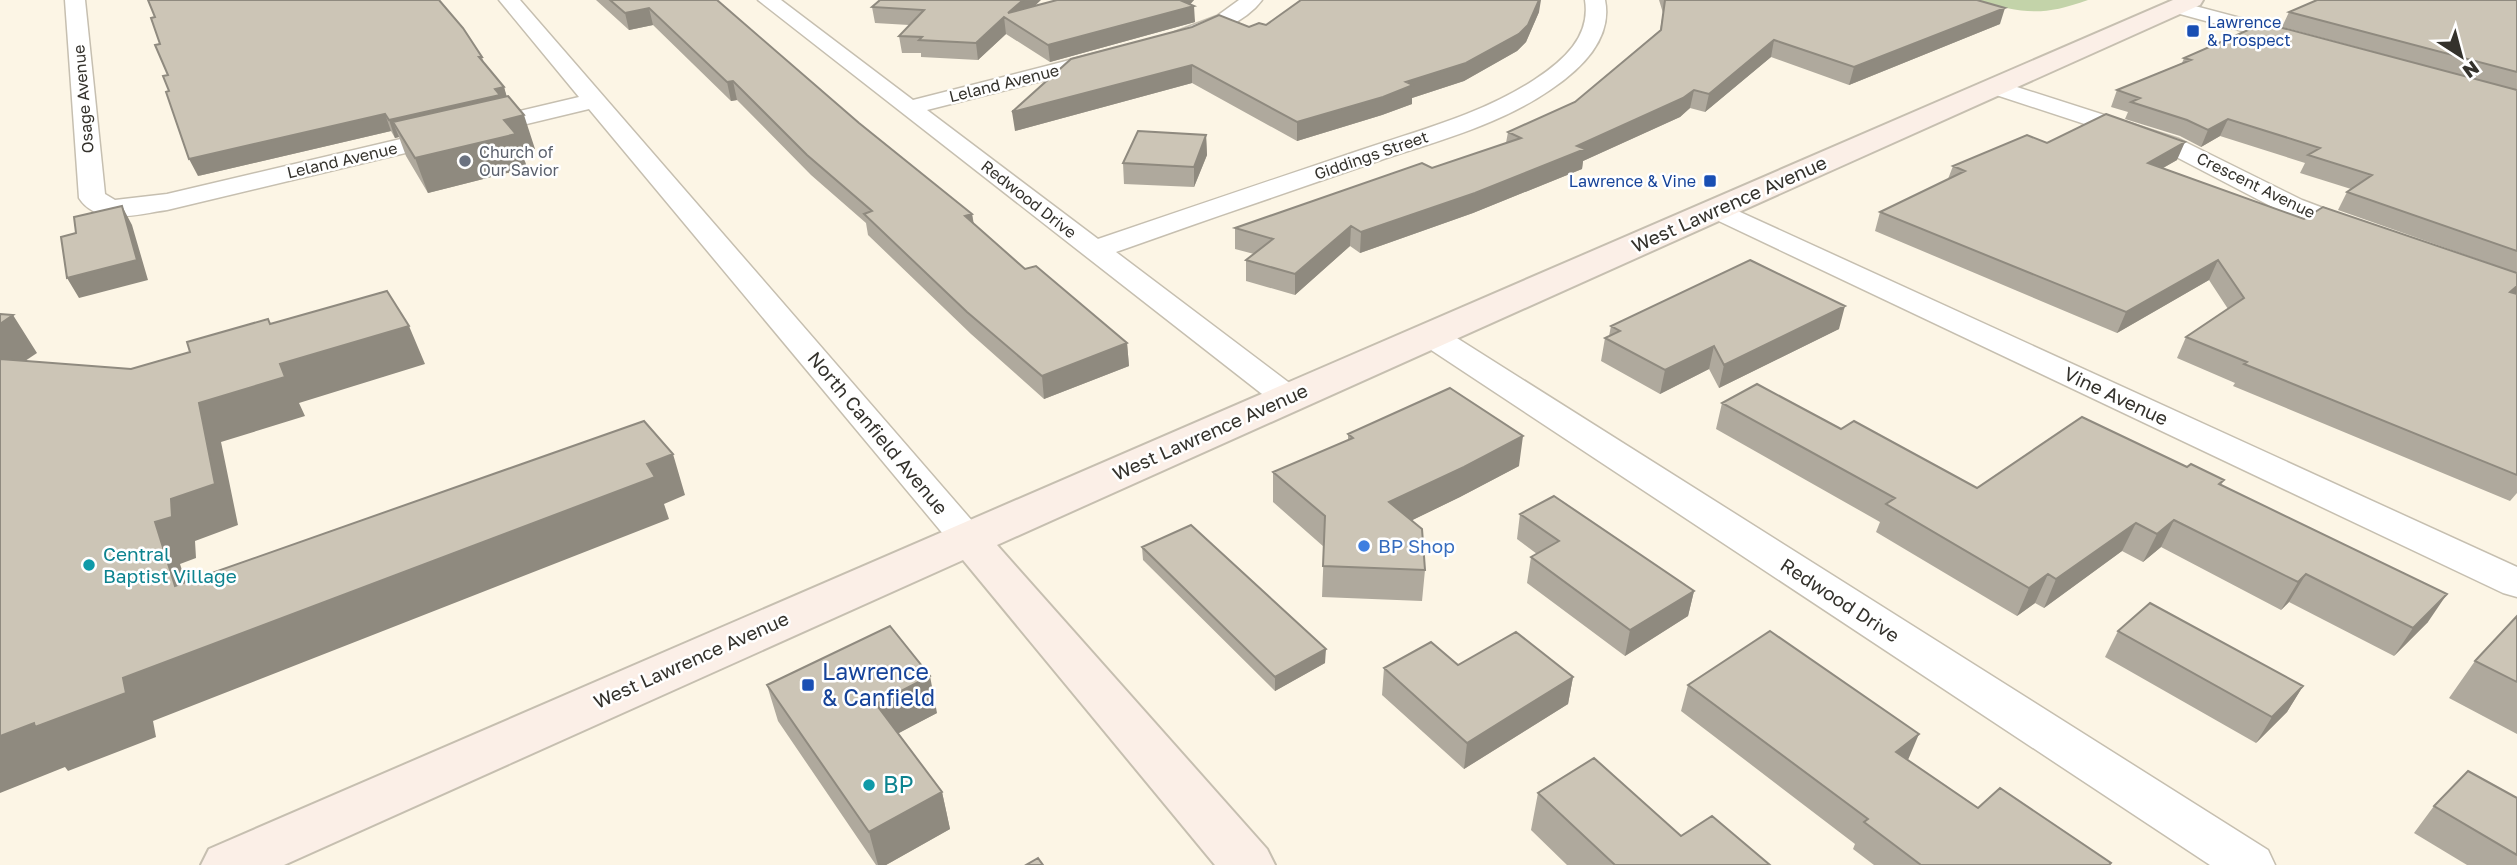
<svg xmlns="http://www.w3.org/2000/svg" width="2517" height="865" font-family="'Golos Text',sans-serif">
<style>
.green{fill:#c3d3a9}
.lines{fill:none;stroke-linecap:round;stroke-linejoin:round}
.street-casing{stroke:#c6bfb0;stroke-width:3}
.secondary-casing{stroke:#c6bfb0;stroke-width:4}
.street{fill:#fff;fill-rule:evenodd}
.secondary{fill:#fbefe7;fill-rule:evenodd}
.wall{fill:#afa99d}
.shaded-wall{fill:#8f8a7f}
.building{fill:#ccc5b6;stroke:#8f8a7f;stroke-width:2}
.transit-dot{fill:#1a4fb4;stroke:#fff;stroke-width:2.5}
.worship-dot{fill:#6b7280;stroke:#fff;stroke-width:2.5}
.shop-dot{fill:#3f7fe0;stroke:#fff;stroke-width:2.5}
.culture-dot{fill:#0f9aa8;stroke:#fff;stroke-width:2.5}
.labels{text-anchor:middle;stroke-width:5;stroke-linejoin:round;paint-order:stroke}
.far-transit-label{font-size:16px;fill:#164399;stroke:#fff;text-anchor:start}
.far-street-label{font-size:16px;fill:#34322c;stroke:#fff}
.far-worship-label{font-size:16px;fill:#5b616d;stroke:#fff;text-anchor:start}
.street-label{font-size:19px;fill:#34322c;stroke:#fff}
.shop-label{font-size:19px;fill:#366cbe;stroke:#fff;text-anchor:start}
.culture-label{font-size:19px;fill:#0d838f;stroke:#fff;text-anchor:start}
.near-transit-label{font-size:23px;fill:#164399;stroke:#fff;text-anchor:start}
.near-culture-label{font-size:23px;fill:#0d838f;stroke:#fff;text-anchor:start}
</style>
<rect width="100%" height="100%" fill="#fcf5e5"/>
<path class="green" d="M1976,0h112c-47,17 -66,13 -112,0z"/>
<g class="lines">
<g class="street-casing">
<path id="street" d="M65,0h20l20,194 10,6 52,-6 412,-97 -80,-97h21l467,538 -5,9 -14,4 -14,-4 -365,-438 -422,101c-29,4 -69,17 -88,-12z
M758,0h23l132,100 192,-49 8,2 3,5 -3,5 -186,47 171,129c88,-30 176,-60 263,-89 59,-20 121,-36 173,-70 29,-19 57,-43 51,-80h20c8,39 -25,70 -55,90 -51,35 -113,51 -172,71 -87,30 -175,60 -262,91l184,139 5,7 -5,7 -12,3 -12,-3z
M1239,0h23c-16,22 -53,37 -79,43l-11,-6 3,-5 42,-16z
M2176,1l129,34 3,5 -11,6 -128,-35 -3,-4z
M1995,80l184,59 123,61 66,25 4,6 -4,6 -10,2 -76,-27 -121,-63 -174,-57 -4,-5 4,-5z
M1716,201l801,366v30l-14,-4 -797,-378 -4,-6 4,-6z
M1430,326l11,2 827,522 7,15h-65l-791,-523 -5,-7 5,-7z"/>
</g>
<g class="secondary-casing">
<path id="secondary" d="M2173,0h30l-3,5 -1203,540 270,304 8,16h-60l-252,-305 -679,305h-83l8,-16z"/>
</g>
<use href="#street" class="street"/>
<use href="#secondary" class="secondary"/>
</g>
<path class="wall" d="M596,0h121l142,123 113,91 2,10 51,45 102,74 2,23 -85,33 -73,-65 -103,-99 -2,-12 -55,-48 -74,-75 -6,1 -78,-76 -24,5z
M1057,0h137l-4,4 5,18 -145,40 -44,-28 -28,26 -57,-3v-4h-19l-3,-17 10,-11 -34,-2 -3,-16 163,-1z
M1659,0h318l23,24 -151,61 -78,-28 -66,55 -15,-4 -10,9 -97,44 -1,8 -109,44 -113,40 -10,-7 -55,49 -49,-14v-21l8,-6 -19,-5v-21l197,-60 74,-25 2,-11 67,-30 85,-72 3,-17z
M2517,0v273l-179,-63 9,-18 4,-3 -51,-16 5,-10 -85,-27 -19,11 -21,-11 -55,-17 3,-7 -17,-5 6,-17 65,-27 2,-5 269,15 -171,-46 7,-15z
M1539,12l-13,30 -9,9 -53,30 -52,17v6l-30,11 -85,26 -105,-58 -177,48 234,-104 17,-2z
M482,57l2,6 20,24 2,9 29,53 -13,3 5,16 -99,25 -22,-37 -7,-19 -4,1 -4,-7 -193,45z
M1206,135l1,20 -13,32 -70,-3 -1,-21z
M2047,143l130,17 -14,8 141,51 213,54v220l-7,8 -277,-115 2,-3 -58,-25 9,-21 42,-28 -19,-29 -92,53 -242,-102 5,-19 68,-33 5,-13z
M1611,326l228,3 -120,59 -10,-19 -49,25 -59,-33 4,-23 4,-2z
M1722,403l119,26 136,59 210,-21 37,13 -3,5 207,137 -34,34 -105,-54 -8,8 -120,-63 -18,15 -21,-11 -78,57 -9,-5 -18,13 -141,-84 4,-10 -164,-93z
M1348,434l171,32 -59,31 -48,23 13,50 -3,31 -100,-4 2,-50 -51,-45v-30l75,-32z
M1520,514l174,77 -6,25 -63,40 -98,-73 4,-26 6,-3 -20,-15z
M1142,547l183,116 -50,28 -132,-131z
M2517,616v118l-68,-36 26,-37z
M2118,631l185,55 -16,26 -31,31 -151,-86z
M1458,665l115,12 -5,27 -104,65 -82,-74 2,-27z
M767,685l170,28 -39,20 44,59 8,37 -64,36h-10l-98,-144z
M1688,685l220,75 70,48 133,55 -1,2h-236l-21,-16 2,-5 -174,-133z
M1538,793l143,43 89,29h-203l-36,-35z
M2517,798v67h-50l-53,-32 20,-27z"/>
<path class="shaded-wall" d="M1023,0h18l-26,25 -7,-12z
M1179,0h15l-7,8 7,-2 1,16 -145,40 -2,-17z
M1539,0h2l-2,12 -13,30 -9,9 -53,30 -52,17v6l-30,11 -85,26v-19l109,-40z
M649,8l4,17 -24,5 -4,-17z
M2005,8l-5,16 -151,61 5,-18z
M1004,17l2,17 -28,26 -2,-17z
M1774,40l-3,17 -66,55 4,-18z
M1192,65v18l-177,48 -3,-19z
M733,81l4,19 -6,1 -4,-19z
M504,87l5,17 -116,18 6,15 -4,1 -6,-18z
M1694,90l-4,18 -10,9 -97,44 -1,8 -109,44 -113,40 1,-21 216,-86z
M385,114l6,17 -193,45 -9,-17z
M524,115l11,34 -13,3 5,16 -99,25 -13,-35 89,-38z
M2228,119l-8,17 -19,11 7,-17z
M1206,135l1,20 -13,32v-20z
M2185,142l-8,18 -37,21 8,-18z
M122,206l10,19 16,55 -69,18 -12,-20z
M972,214l3,21 -10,-19z
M1351,226l-1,20 -55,49v-21z
M2218,260l-9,20 -92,53 9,-21z
M2517,286v8l-2,3 -5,-5z
M1845,306l-6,23 -120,59 5,-23z
M13,315l24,38 -24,16 -13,13v-58z
M409,326l16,38 -126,39 6,13 -84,26 17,83 -43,16 1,17 -16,6 21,65 -26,-43 -20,-64 16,-23 28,-96 81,-39z
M1127,343l2,23 -85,33 -2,-23z
M1714,346l-5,23 -49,25 5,-24z
M1523,436l-4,30 -59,31 -74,36 3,-31z
M673,454l12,41 -21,9 5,15 -516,202 3,16 -88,34 -3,-4 -65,26v-57l123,-58z
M2174,520l-13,27 -18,15 14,-28z
M2136,523l-14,28 -78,57 12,-29z
M2048,574l-13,29 -18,13 12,-28z
M2306,574l-17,28 -8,8 17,-28z
M1694,591l-6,25 -63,40 5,-26z
M2447,594l-19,28 -34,34 19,-28z
M1326,649l-1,14 -50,28v-14z
M930,676l7,37 -53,28 -8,-37z
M1573,677l-5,27 -104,65 3,-26z
M2303,686l-16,26 -31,31 16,-26z
M1919,734l-11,26 -12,-8z
M942,792l8,37 -64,36h-8l-9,-33z"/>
<path class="building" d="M148,0h291l24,28 19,29h-3l25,30 -9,2 5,6 -111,25 -4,-6 -196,45 -23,-67 3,-1 -6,-15 5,-1 -13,-30 5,-1 -9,-26 4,-1z
M610,0h107l142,123 113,91 -7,2 60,53 11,-3 91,77 -85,33 -75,-64 -103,-98 8,-3 -65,-56 -74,-74 -6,1 -78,-74 -24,5z
M880,0h143l-15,13 49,-13h123l14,6 -146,39 -44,-28 -28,26 -57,-3 3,-3 -23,-1 25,-26 -52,-3z
M1301,0h238l-11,25 -9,9 -53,29 -60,19 7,3 -30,12 -86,25 -105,-57 -180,47 59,-53 121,-32 27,-12 30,12 10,-4 7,2z
M1665,0h312l28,8 -151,59 -80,-27 -65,54 -15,-4 -11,8 -106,48 8,3 -110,44 -114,39 -10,-6 -56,48 -49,-14 27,-21 -38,-11 187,-65 10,5 89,-30 -13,-6 67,-30 86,-72z
M2317,0h200v72l-228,-60z
M2264,23l253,67v161l-170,-59 25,-17 -64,-20 12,-7 -92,-29 -20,11 -21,-10 -56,-18 9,-4 -23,-8 74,-30 -7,-2z
M508,96l16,19 -20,5 12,14 -101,24 -22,-36z
M2106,114l79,28 -37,21 156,56 19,-12 194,66v13l-7,6 7,2v181l-273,-111 3,-2 -61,-25 58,-39 -26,-38 -92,52 -246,-100 85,-41 -12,-5 74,-31 20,8z
M1138,131l68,4 -12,32 -71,-4z
M122,206l15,54 -70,18 -6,-41 15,-4 -2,-16z
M1750,260l95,46 -121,59 -10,-19 -49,24 -60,-32 15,-7 -9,-5z
M387,291l22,35 -129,38 5,13 -86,26 16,81 -44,15 1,18 -17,5 20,64 469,-165 29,33 -26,10 8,13 -532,201 3,15 -91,34 -1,-4 -34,13v-377l131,10 59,-17 -3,-10 81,-23 2,5z
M0,314l13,1 -13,9z
M1757,384l84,45 13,-8 123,67 105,-71 105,50 4,-3 33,16 -5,4 228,110 -34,34 -107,-54 -8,8 -124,-62 -17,14 -21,-11 -80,56 -8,-5 -19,14 -143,-84 9,-6 -173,-95z
M1450,388l73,48 -59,31 -75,35 33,27 3,41 -102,-4 2,-50 -52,-44 80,-34 -5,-4z
M1554,496l140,95 -64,39 -99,-73 28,-16 -39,-27z
M1191,525l135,124 -51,28 -133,-130z
M2150,603l153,83 -31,31 -154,-86z
M2517,616v66l-42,-21z
M890,626l40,50 -54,28 66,88 -73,40 -102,-147z
M1770,631l149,103 -23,18 82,56 22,-20 111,75 -2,2h-188l-57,-43 4,-3 -180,-134z
M1516,632l57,45 -106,66 -83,-75 47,-26 27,23z
M1594,758l87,78 31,-20 58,49h-155l-77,-72z
M2468,771l49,27v57l-83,-49z
M1038,858l5,7h-17z"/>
<g class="transit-dot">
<rect x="2186" y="24" width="14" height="14" rx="3.5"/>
<rect x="1703" y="174" width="14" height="14" rx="3.5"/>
<rect x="801" y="678" width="14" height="14" rx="3.5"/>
</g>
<circle class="worship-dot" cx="465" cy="161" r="7"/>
<circle class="shop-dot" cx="1364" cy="546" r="7"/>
<g class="culture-dot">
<circle cx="89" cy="565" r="7"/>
<circle cx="869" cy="785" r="7"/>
</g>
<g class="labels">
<g class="far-transit-label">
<text x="2207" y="28">Lawrence<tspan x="2207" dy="18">&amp; Prospect</tspan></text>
<text x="1696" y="187" text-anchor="end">Lawrence &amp; Vine</text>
</g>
<g class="far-street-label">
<text transform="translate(1004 83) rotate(-14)" y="6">Leland Avenue</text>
<text transform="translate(83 99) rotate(-95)" y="6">Osage Avenue</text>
<text transform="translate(1371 155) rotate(-19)" y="6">Giddings Street</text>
<text transform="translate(342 160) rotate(-13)" y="6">Leland Avenue</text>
<text transform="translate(2256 185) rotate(26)" y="6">Crescent Avenue</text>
<text transform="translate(1029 199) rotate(38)" y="6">Redwood Drive</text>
</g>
<g class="far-worship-label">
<text x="479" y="158">Church of<tspan x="479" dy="18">Our Savior</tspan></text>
</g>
<g class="street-label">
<text transform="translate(1729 204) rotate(-24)" y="7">West Lawrence Avenue</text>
<text transform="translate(2116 396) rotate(25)" y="7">Vine Avenue</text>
<text transform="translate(1210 432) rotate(-24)" y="7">West Lawrence Avenue</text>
<text transform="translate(878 433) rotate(50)" y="7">North Canfield Avenue</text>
<text transform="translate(1840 600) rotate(33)" y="7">Redwood Drive</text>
<text transform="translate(691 660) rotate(-24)" y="7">West Lawrence Avenue</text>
</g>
<g class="shop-label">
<text x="1378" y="553">BP Shop</text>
</g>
<g class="culture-label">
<text x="103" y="561">Central<tspan x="103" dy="22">Baptist Village</tspan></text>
</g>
<g class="near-transit-label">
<text x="822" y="680">Lawrence<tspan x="822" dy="26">&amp; Canfield</tspan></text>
</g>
<g class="near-culture-label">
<text x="883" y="793">BP</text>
</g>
</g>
<g transform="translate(2461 56) rotate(144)" stroke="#ffffff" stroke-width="5" paint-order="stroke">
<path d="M0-5L12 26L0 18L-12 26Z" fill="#34322c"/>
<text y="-10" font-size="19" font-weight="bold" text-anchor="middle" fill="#34322c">N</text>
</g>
</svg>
